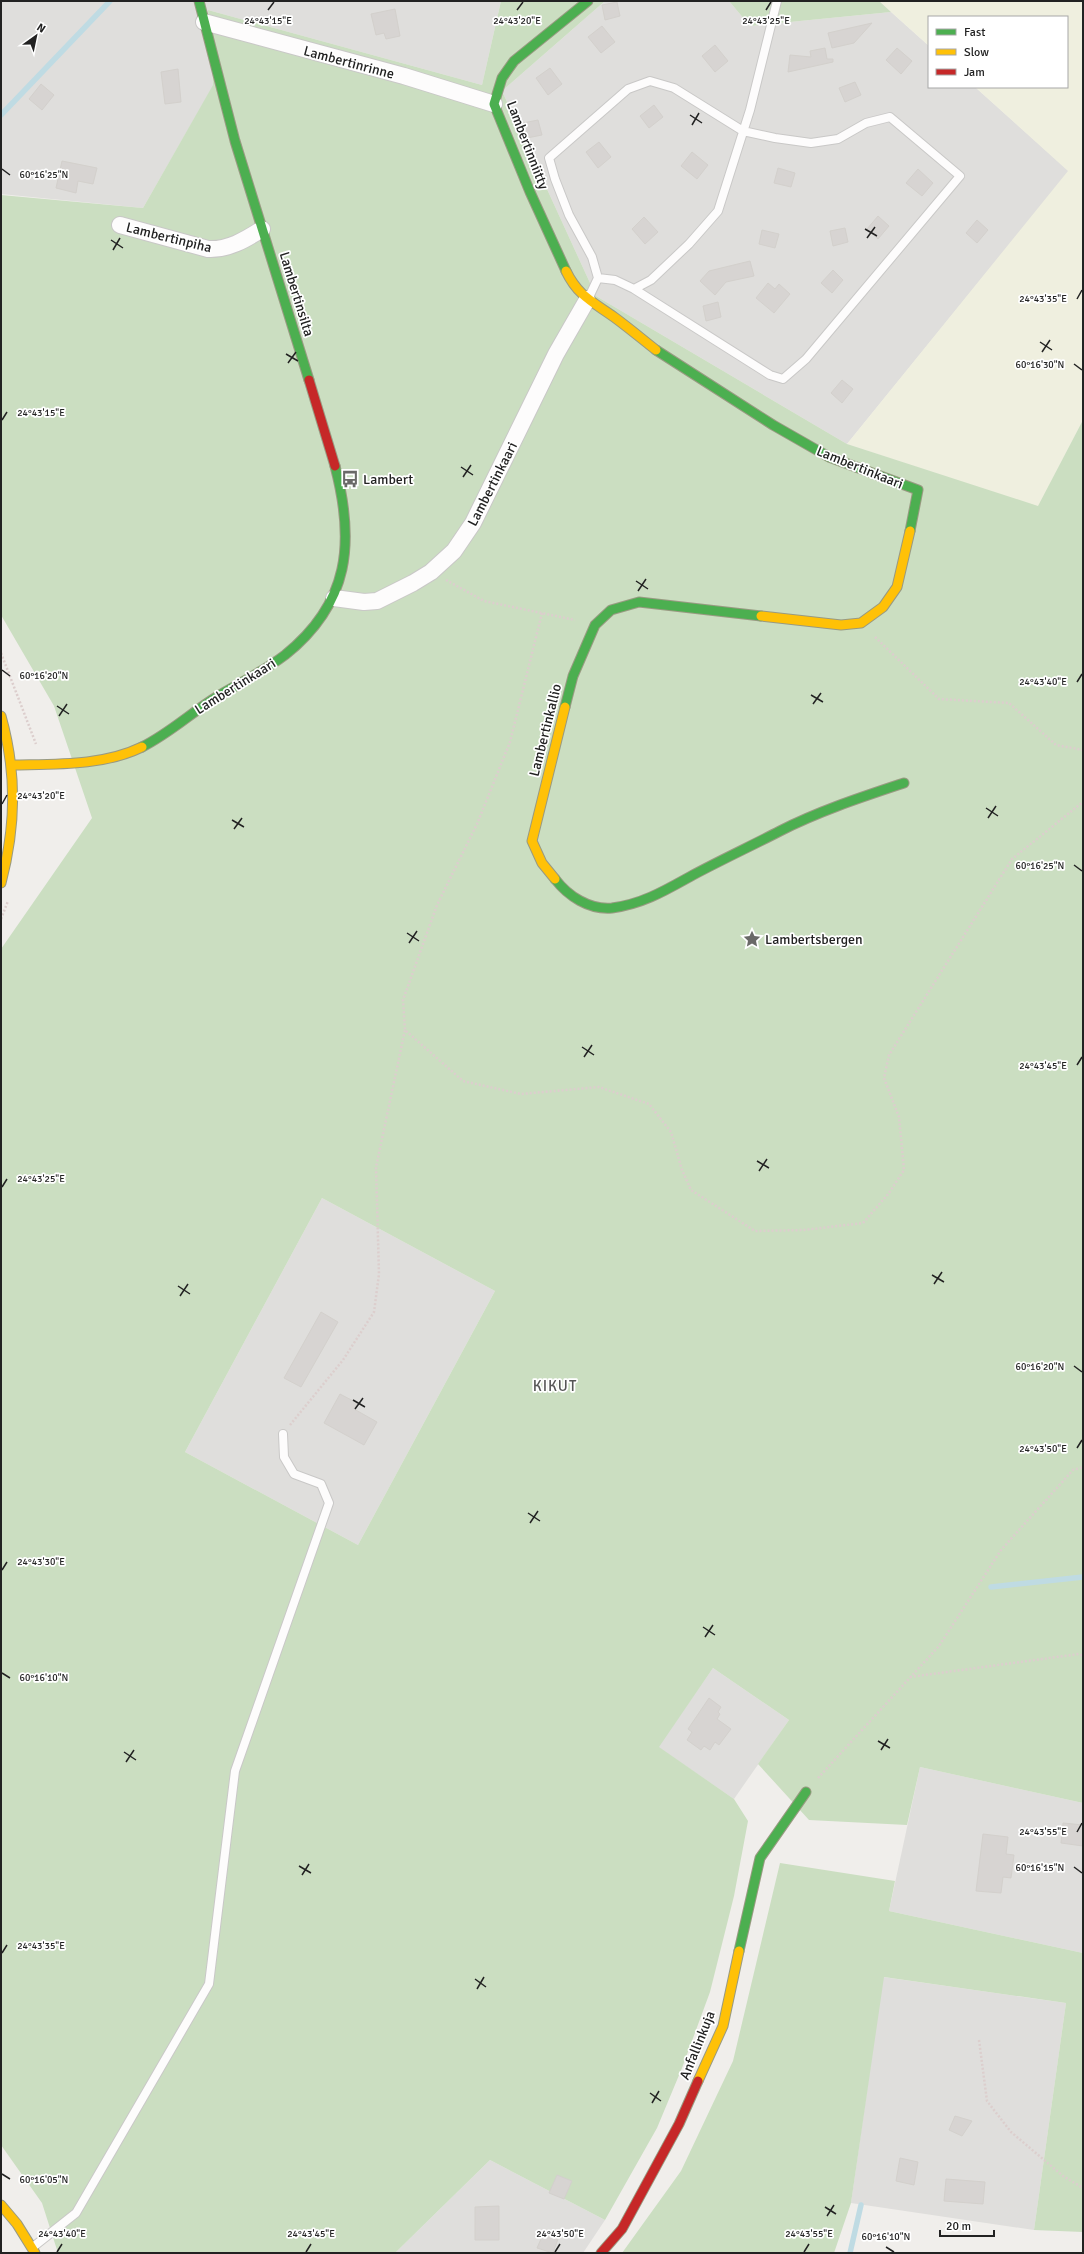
<svg xmlns="http://www.w3.org/2000/svg" width="1084" height="2254" font-family="Signika,sans-serif">
<style>
.residential{fill:#dfdedc}
.farmland{fill:#efefdf}
.forest{fill:#cbdec1;fill-rule:evenodd}
.lines{fill:none;stroke-linecap:round;stroke-linejoin:round}
.stream{stroke:#bfdbe3;stroke-width:5.5}
.building{fill:#d7d4d2;stroke:#d3d0cc}
.lane-casing{stroke:#c9c8c7;stroke-width:10}
.street-casing{stroke:#c9c8c7;stroke-width:18}
.fast-casing{stroke:#999a82;stroke-width:11}
.slow-casing{stroke:#999a82;stroke-width:11}
.jam-casing{stroke:#999a82;stroke-width:11}
.path{stroke:#dccecd;stroke-width:2.5;stroke-dasharray:2 2;stroke-linecap:butt}
.lane{stroke:#fdfcfc;stroke-width:8}
.street{stroke:#fdfcfc;stroke-width:16}
.fast{stroke:#4caf50;stroke-width:9}
.slow{stroke:#ffc107;stroke-width:9}
.jam{stroke:#c62828;stroke-width:9}
.ticks{fill:none;stroke:#222;stroke-width:1.5}
.labels{text-anchor:middle;stroke-width:3.5;stroke-linejoin:round;paint-order:stroke}
.street-label{font-size:14px;fill:#222;stroke:#fff}
.poi-label{font-size:14px;fill:#222;stroke:#fff;text-anchor:start}
.neighbourhood-label{font-size:15px;letter-spacing:1px;fill:#555;stroke:#fff}
.ticks-label{font-size:10px;text-anchor:middle;fill:#222;stroke:#fff;stroke-width:3.5;stroke-linejoin:round;paint-order:stroke}
</style>
<rect width="100%" height="100%" fill="#f0eeeb"/>
<path class="residential" d="M1,1h500l-19,84 -274,-75 5,76 -70,122 -142,-14z
M605,1h124l21,25 141,-14 38,34v41h46l94,84 -222,273 -251,-148 -94,-205z
M322,1198l173,93 -137,254 -173,-93z
M713,1668l76,52 -55,79 -76,-52z
M920,1767l163,36v150l-194,-42z
M883,1977l183,26 -32,227 -183,-27z
M490,2160l115,60 -22,33h-188z"/>
<path class="farmland" d="M879,1h204v419l-45,87 -191,-63 221,-273 -93,-84h92v-70h-138v29z"/>
<path class="forest" d="M501,1h104l-103,90 94,205 251,148 191,62 45,-86v1383l-163,-36 -13,58 -98,-5 -51,-56 31,-44 -76,-52 -54,79 75,52 14,22 -14,75 -24,96 -28,76 -25,60 -52,92 -115,-60 -95,93h-337l-16,-50 -41,-58v-1196l91,-131 -38,-112 -53,-91v-420l142,13 70,-123 -5,-75 274,75zM322,1198l173,93 -137,254 -173,-93z
M729,1h150l12,11 -141,14z
M780,1863l115,18 -6,30 194,42v279l-49,-2 32,-227 -182,-26 -33,226 -17,50h-212l59,-82 52,-110z"/>
<g class="lines">
<path class="stream" d="M1,115l109,-114
M991,1587l92,-10
M850,2253l11,-48"/>
</g>
<path class="building" d="M617,2l3,14 -15,4 -3,-15z
M395,9l5,27 -14,3 -2,-6 -8,2 -5,-21z
M872,23l-18,20 -22,5 -4,-15z
M602,26l13,16 -14,11 -13,-16z
M715,45l13,16 -13,11 -13,-16z
M825,48l2,11h6v3l-45,10 2,-17 21,2 -1,-6z
M897,48l15,13 -11,13 -15,-14z
M550,68l12,16 -14,11 -12,-17z
M178,69l3,33 -16,2 -4,-32z
M855,82l6,13 -16,7 -6,-14z
M41,84l13,11 -12,15 -13,-11z
M654,105l9,12 -14,11 -9,-12z
M538,120l4,15 -15,3 -4,-15z
M599,142l12,15 -13,11 -12,-16z
M692,152l16,13 -11,14 -16,-13z
M62,161l35,7 -4,16 -15,-3 -2,12 -20,-5z
M778,168l17,5 -4,14 -17,-4z
M918,169l15,14 -11,13 -16,-13z
M878,216l11,10 -11,13 -11,-10z
M644,217l14,15 -13,12 -13,-15z
M977,220l11,10 -11,13 -11,-10z
M845,228l3,14 -15,4 -3,-15z
M762,230l17,4 -4,14 -16,-4z
M750,261l4,15 -28,6 -11,13 -15,-14 9,-10z
M833,270l10,10 -11,13 -11,-10z
M768,283l7,6 4,-5 11,10 -16,19 -18,-15z
M718,302l3,15 -15,4 -3,-15z
M842,380l11,9 -11,14 -11,-10z
M321,1312l17,10 -37,65 -17,-9z
M340,1394l17,9 -3,6 23,13 -13,23 -40,-22z
M709,1698l12,9 -3,5 2,2 -3,5 14,10 -12,16 -4,-3 -5,8 -6,-4 -3,4 -14,-10 5,-8 -4,-3z
M1063,1823l20,2v21l-22,-3z
M983,1834l25,3 -2,17 8,1 -3,23 -8,-1 -2,16 -25,-2z
M955,2116l17,5 -10,15 -13,-6z
M900,2158l18,4 -4,23 -18,-4z
M557,2175l15,6 -8,18 -15,-6z
M946,2179l39,3 -2,22 -39,-3z
M499,2206v34h-24v-33z
M545,2230l14,6 -6,17 -16,-5z"/>
<g class="lines">
<g class="lane-casing">
<path id="lane" d="M598,278l17,2 19,9 17,-9 38,-36 29,-33 32,-101 27,-109
M585,295h5l8,-17 -6,-21 -23,-42 -14,-36 -6,-21 79,-69 22,-8 24,7 69,43 32,7 36,5 27,-4 28,-16 24,-6 70,59 -154,183 -23,20 -13,-4 -136,-86
M33,2247l43,-34 133,-229 26,-213 94,-268 -8,-19 -27,-10 -10,-17 -1,-23"/>
</g>
<g class="street-casing">
<path id="street" d="M204,22l200,54 90,28
M120,225l88,24c20,1 37,-9 54,-20
M334,598l30,4 13,-1 36,-18 18,-11 23,-21 19,-28 83,-169 31,-54"/>
</g>
<g class="fast-casing">
<path id="fast" d="M199,1l36,140 74,239
M566,271l-36,-79 -36,-88 8,-26 12,-17 74,-60
M656,350l117,75 56,32 89,33 -8,41
M565,707l8,-31 22,-51 16,-15 28,-8 122,14
M142,747c28,-14 50,-35 76,-51 22,-13 46,-25 67,-41 65,-52 70,-113 50,-189
M555,879c13,17 34,31 57,29 31,-4 54,-18 81,-33 28,-15 58,-29 87,-44 39,-20 82,-34 124,-48
M739,1951l21,-93 46,-66"/>
</g>
<g class="slow-casing">
<path id="slow" d="M566,271c12,25 27,31 48,46 15,11 28,22 42,33
M761,616l80,9 20,-2 22,-16 14,-20 13,-56
M1,716c16,57 15,110 0,167
M13,765c43,-1 90,1 129,-18
M555,879l-13,-16 -10,-22 33,-134
M698,2081l25,-55 16,-75
M1,2205l16,19 18,29"/>
</g>
<g class="jam-casing">
<path id="jam" d="M309,380l26,86
M601,2253l21,-24 57,-105 19,-43"/>
</g>
<path class="path" d="M446,580l38,21 91,19
M542,613l-32,129 -33,82 -40,81 -34,95 2,30 58,51 58,13 78,-7 50,17 22,28 11,38 9,20 64,41 49,-1 59,-7 26,-30 15,-23 -5,-53 -15,-39 5,-23 123,-196 71,-57
M875,637l64,62 70,4 47,42 27,5
M1,653l35,91
M1,919l7,-18
M290,1425l53,-65 31,-48 5,-38 -3,-107 29,-137
M910,1677l169,-23 4,2
M818,1778l121,-132 62,-96 72,-80 10,-3
M979,2040l8,61 24,31 52,44 20,12"/>
<use href="#lane" class="lane"/>
<use href="#street" class="street"/>
<use href="#fast" class="fast"/>
<use href="#slow" class="slow"/>
<use href="#jam" class="jam"/>
</g>
<path class="ticks" d="M268,10l6,-8M517,10l6,-8M766,10l5,-8M690,115l12,8M692,125l7,-12M2,169l8,6M865,229l12,7M867,238l8,-11M111,240l12,8M113,250l7,-12M1077,299l5,-9M1040,342l12,8M1042,352l8,-12M286,354l12,7M288,363l8,-11M1074,364l8,6M2,420l5,-8M461,467l12,8M463,477l8,-12M636,581l12,8M638,591l8,-12M2,670l8,6M1077,682l5,-8M811,695l12,7M813,704l8,-11M57,706l12,8M59,716l8,-12M2,804l5,-9M986,808l12,8M988,818l8,-12M232,820l12,7M234,829l8,-11M1074,865l8,6M407,933l12,8M409,943l8,-12M582,1047l12,8M584,1057l8,-12M1077,1065l5,-8M757,1161l12,7M759,1171l8,-12M2,1187l5,-8M932,1275l12,7M934,1284l8,-12M178,1286l12,8M180,1296l8,-12M1074,1366l8,6M353,1400l12,7M355,1409l8,-11M1077,1448l5,-8M528,1513l12,8M530,1523l8,-12M2,1570l5,-8M703,1627l12,8M705,1637l8,-12M2,1673l8,5M878,1741l12,7M881,1750l7,-11M124,1752l12,8M126,1762l8,-12M1077,1832l5,-9M299,1866l12,7M1074,1867l8,6M302,1875l7,-11M2,1953l5,-8M475,1979l11,8M477,1989l7,-12M650,2093l11,8M652,2103l7,-12M2,2174l8,5M825,2207l11,7M827,2216l7,-11M886,2247l8,5M57,2252l5,-8M306,2252l5,-8M555,2252l5,-8M804,2252l5,-8"/>
<defs>
<g id="bus-bare" transform="scale(1.38)"><path d="M-5-6H5V4H4V6H2V4H-2V6H-4V4H-5ZM-3.5-4V0h7V-4ZM-3.5 1.2v1.5H-2V1.2ZM2 1.2v1.5H3.5V1.2Z" fill="#6a6968" stroke="#fff" stroke-width="2.5" paint-order="stroke"/></g>
<g id="sight-bare" transform="scale(1.38)"><path d="M0-6L1.8-2.2L6-1.7L2.9 1.2L3.7 5.4L0 3.3L-3.7 5.4L-2.9 1.2L-6-1.7L-1.8-2.2Z" fill="#6a6968" stroke="#fff" stroke-width="2.5" paint-order="stroke"/></g>
</defs>
<g fill-rule="evenodd">
<use href="#bus-bare" x="350" y="479"/>
<use href="#sight-bare" x="752" y="939"/>
</g>
<g class="labels">
<g class="street-label">
<text transform="translate(349 62) rotate(15)" y="5">Lambertinrinne</text>
<text transform="translate(528 145) rotate(69)" y="5">Lambertinniitty</text>
<text transform="translate(169 237) rotate(14)" y="5">Lambertinpiha</text>
<text transform="translate(297 294) rotate(73)" y="5">Lambertinsilta</text>
<text transform="translate(860 467) rotate(22)" y="5">Lambertinkaari</text>
<text transform="translate(492 484) rotate(-63)" y="5">Lambertinkaari</text>
<text transform="translate(235 686) rotate(-32)" y="5">Lambertinkaari</text>
<text transform="translate(545 730) rotate(-76)" y="5">Lambertinkallio</text>
<text transform="translate(697 2045) rotate(-68)" y="5">Anfallinkuja</text>
</g>
<g class="poi-label">
<text x="363" y="484">Lambert</text>
<text x="765" y="944">Lambertsbergen</text>
</g>
<g class="neighbourhood-label">
<text x="555" y="1391">KIKUT</text>
</g>
</g>
<g class="ticks-label">
<text x="268" y="24">24°43'15"E</text>
<text x="517" y="24">24°43'20"E</text>
<text x="766" y="24">24°43'25"E</text>
<text x="44" y="178">60°16'25"N</text>
<text x="1043" y="302">24°43'35"E</text>
<text x="1040" y="368">60°16'30"N</text>
<text x="41" y="416">24°43'15"E</text>
<text x="44" y="679">60°16'20"N</text>
<text x="1043" y="685">24°43'40"E</text>
<text x="41" y="799">24°43'20"E</text>
<text x="1040" y="869">60°16'25"N</text>
<text x="1043" y="1069">24°43'45"E</text>
<text x="41" y="1182">24°43'25"E</text>
<text x="1040" y="1370">60°16'20"N</text>
<text x="1043" y="1452">24°43'50"E</text>
<text x="41" y="1565">24°43'30"E</text>
<text x="44" y="1681">60°16'10"N</text>
<text x="1043" y="1835">24°43'55"E</text>
<text x="1040" y="1871">60°16'15"N</text>
<text x="41" y="1949">24°43'35"E</text>
<text x="44" y="2183">60°16'05"N</text>
<text x="62" y="2237">24°43'40"E</text>
<text x="311" y="2237">24°43'45"E</text>
<text x="560" y="2237">24°43'50"E</text>
<text x="809" y="2237">24°43'55"E</text>
<text x="886" y="2240">60°16'10"N</text>
</g>
<rect width="1084" height="2254" fill="none" stroke="#222222" stroke-width="4"/>
<rect x="928" y="16" width="140" height="72" fill="#ffffff" stroke="#a7a7a7"/>
<rect x="936" y="29" width="20" height="6" fill="#4caf50" stroke="#a7a7a7"/>
<text x="964" y="36" font-size="12" fill="#222222">Fast</text>
<rect x="936" y="49" width="20" height="6" fill="#ffc107" stroke="#a7a7a7"/>
<text x="964" y="56" font-size="12" fill="#222222">Slow</text>
<rect x="936" y="69" width="20" height="6" fill="#c62828" stroke="#a7a7a7"/>
<text x="964" y="76" font-size="12" fill="#222222">Jam</text>
<g transform="translate(36 36) rotate(33)" stroke="#ffffff" stroke-width="3" paint-order="stroke">
<path d="M0-3L7 15L0 10L-7 15Z" fill="#222222"/>
<text y="-6" font-size="11" font-weight="bold" text-anchor="middle" fill="#222222">N</text>
</g>
<path d="M940 2230v6h54v-6" fill="none" stroke="#222222" stroke-width="2"/>
<text x="946" y="2230" font-size="12" fill="#222222" stroke="#ffffff" stroke-width="3" paint-order="stroke">20 m</text>
</svg>
